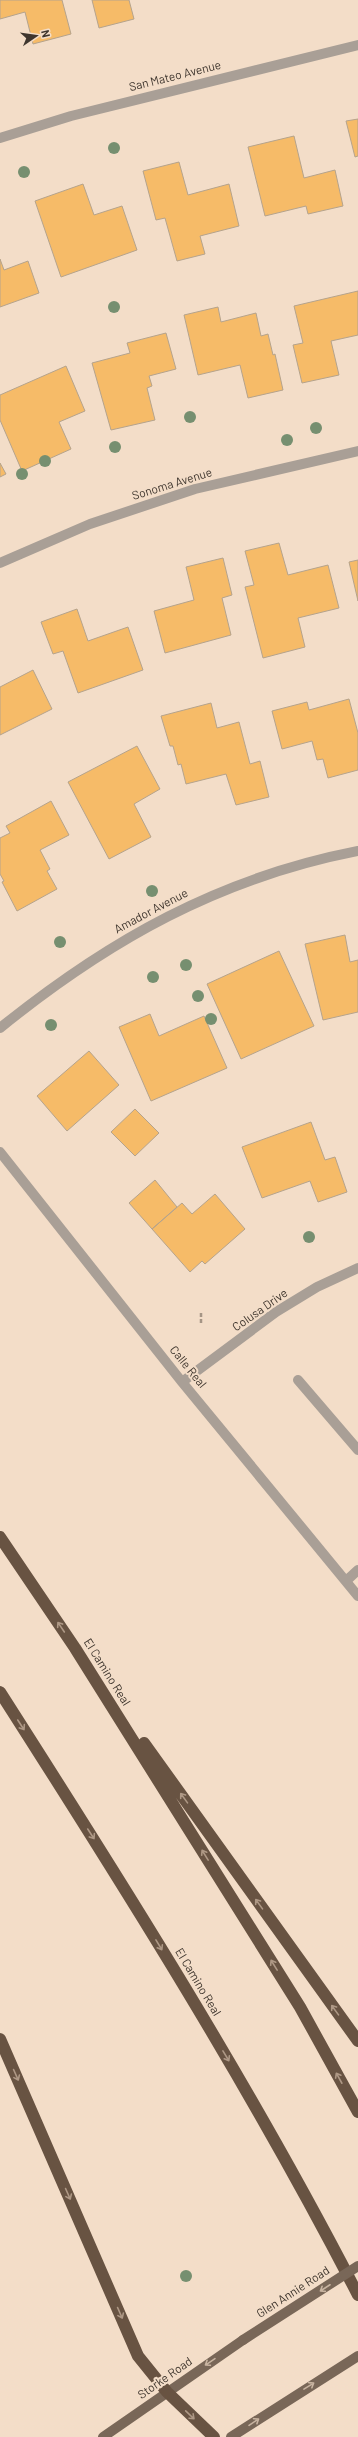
<svg xmlns="http://www.w3.org/2000/svg" width="358" height="2437" font-family="Barlow,sans-serif">
<style>
.building{fill:#f6bb68;stroke:#b5a38c}
.lines{fill:none;stroke-linecap:round;stroke-linejoin:round}
.path{stroke:#a59585;stroke-width:2.5;stroke-dasharray:4 2;stroke-linecap:butt}
.minor{stroke:#a99f96;stroke-width:10}
.major{stroke:#796758;stroke-width:10}
.highway{stroke:#685342;stroke-width:12}
.major-bridge{stroke:#796758;stroke-width:10}
.tree{fill:#768f70}
.oneway{stroke:#ae9885}
.oneway2{stroke:#c8b4a1}
.labels{text-anchor:middle;stroke-width:4;stroke-linejoin:round;paint-order:stroke}
.street-label{font-size:12px;fill:#3f362e;stroke:#f3ddc8}
</style>
<rect width="100%" height="100%" fill="#f3ddc8"/>
<path class="building" d="M0,0h62l9,34 -38,10 -8,-32 -25,7z
M92,0h37l5,19 -35,9z
M358,119v37l-3,1 -9,-36z
M294,136l10,42 31,-8 8,36 -35,8 -2,-8 -41,10 -17,-69z
M179,162l9,33 41,-11 10,42 -39,10 5,18 -28,7 -12,-43 -9,2 -13,-49z
M83,184l11,31 28,-9 15,44 -76,27 -26,-76z
M0,259l4,11 24,-9 11,32 -39,14z
M358,291v44l-27,6 8,34 -37,8 -9,-38 10,-2 -9,-37z
M218,307l3,15 35,-9 5,23 7,-2 5,21 2,-1 8,36 -35,8 -8,-33 -42,10 -14,-60z
M166,333l10,36 -27,7 3,10 -5,2 8,32 -44,10 -19,-67 38,-10 -3,-10z
M66,366l19,45 -26,11 12,27 -49,22 -22,-51v-25z
M0,463l6,11 -6,3z
M279,543l9,32 40,-10 11,43 -41,10 7,29 -42,11 -18,-71 9,-2 -9,-34z
M223,558l9,37 -10,3 9,37 -66,18 -11,-42 40,-11 -8,-33z
M358,560v41l-9,-39z
M77,609l11,32 40,-14 15,43 -65,23 -15,-42 -10,3 -12,-32z
M33,670l19,39 -52,26v-48z
M349,699l9,34v37l-30,8 -5,-19 -6,1 -5,-19 -30,8 -10,-38 35,-9 2,8z
M211,703l6,25 22,-6 11,42 10,-3 9,36 -33,8 -10,-31 -40,10 -5,-20 -3,1 -5,-19h-3l-9,-30z
M137,746l23,43 -26,15 17,33 -42,22 -41,-77z
M51,801l18,34 -29,15 10,19 -3,2 10,18 -40,22 -15,-29 2,-1 -4,-7v-36l10,-5 -4,-7z
M345,935l5,27 8,-2v52l-35,8 -18,-76z
M279,951l35,75 -73,33 -34,-75z
M150,1014l9,22 45,-20 23,52 -76,33 -32,-74z
M89,1051l30,34 -52,46 -30,-35z
M135,1109l24,24 -24,23 -24,-24z
M311,1122l14,38 10,-3 12,35 -29,10 -8,-21 -48,17 -20,-51z
M155,1180l22,27 -25,22 -23,-26z
M215,1194l30,35 -40,35 -3,-3 -12,11 -38,-43 30,-26 10,11z"/>
<g class="lines">
<path class="path" d="M201,1323v-10"/>
<path class="minor" d="M0,138l71,-22 287,-71
M0,563l90,-39 105,-35 163,-38
M0,1028c109,-88 219,-150 358,-177
M0,1152l182,230 176,214
M298,1380l60,70
M182,1382l94,-70 41,-25 41,-19
M346,1581l12,-11"/>
<path class="major" d="M103,2437l140,-97
M231,2437l127,-81"/>
<path class="highway" d="M0,1537l75,111 225,359 58,105
M0,1692c126,197 251,395 358,603
M144,1743l214,298
M0,2039l138,317 29,36 47,45"/>
<path class="major-bridge" d="M243,2340l115,-74"/>
</g>
<g class="tree">
<circle cx="114" cy="148" r="6"/>
<circle cx="24" cy="172" r="6"/>
<circle cx="114" cy="307" r="6"/>
<circle cx="190" cy="417" r="6"/>
<circle cx="316" cy="428" r="6"/>
<circle cx="287" cy="440" r="6"/>
<circle cx="115" cy="447" r="6"/>
<circle cx="45" cy="461" r="6"/>
<circle cx="22" cy="474" r="6"/>
<circle cx="152" cy="891" r="6"/>
<circle cx="60" cy="942" r="6"/>
<circle cx="186" cy="965" r="6"/>
<circle cx="153" cy="977" r="6"/>
<circle cx="198" cy="996" r="6"/>
<circle cx="211" cy="1019" r="6"/>
<circle cx="51" cy="1025" r="6"/>
<circle cx="309" cy="1237" r="6"/>
<circle cx="186" cy="2276" r="6"/>
</g>
<defs><path id="oneway-shaft" d="M-6 0H5M1.5-3L5.5 0L1.5 3" fill="none" stroke-width="1.6" stroke-linecap="round" stroke-linejoin="round"/></defs>
<g class="oneway">
<use href="#oneway-shaft" transform="translate(61 1627) rotate(-124)"/>
<use href="#oneway-shaft" transform="translate(21 1725) rotate(57)"/>
<use href="#oneway-shaft" transform="translate(184 1798) rotate(-126)"/>
<use href="#oneway-shaft" transform="translate(91 1834) rotate(57)"/>
<use href="#oneway-shaft" transform="translate(205 1855) rotate(-122)"/>
<use href="#oneway-shaft" transform="translate(259 1904) rotate(-126)"/>
<use href="#oneway-shaft" transform="translate(159 1945) rotate(59)"/>
<use href="#oneway-shaft" transform="translate(274 1965) rotate(-122)"/>
<use href="#oneway-shaft" transform="translate(335 2010) rotate(-126)"/>
<use href="#oneway-shaft" transform="translate(226 2056) rotate(59)"/>
<use href="#oneway-shaft" transform="translate(16 2075) rotate(66)"/>
<use href="#oneway-shaft" transform="translate(339 2078) rotate(-119)"/>
<use href="#oneway-shaft" transform="translate(68 2194) rotate(66)"/>
<use href="#oneway-shaft" transform="translate(120 2313) rotate(66)"/>
<use href="#oneway-shaft" transform="translate(190 2415) rotate(44)"/>
</g>
<g class="oneway2">
<use href="#oneway-shaft" transform="translate(325 2288) rotate(147)"/>
<use href="#oneway-shaft" transform="translate(210 2362) rotate(146)"/>
<use href="#oneway-shaft" transform="translate(309 2386) rotate(-32)"/>
<use href="#oneway-shaft" transform="translate(254 2422) rotate(-34)"/>
</g>
<g class="labels">
<g class="street-label">
<text transform="translate(175 76) rotate(-14)" y="4">San Mateo Avenue</text>
<text transform="translate(172 484) rotate(-17)" y="4">Sonoma Avenue</text>
<text transform="translate(151 911) rotate(-28)" y="4">Amador Avenue</text>
<text transform="translate(260 1310) rotate(-35)" y="4">Colusa Drive</text>
<text transform="translate(188 1367) rotate(51)" y="4">Calle Real</text>
<text transform="translate(107 1672) rotate(58)" y="4">El Camino Real</text>
<text transform="translate(198 1982) rotate(59)" y="4">El Camino Real</text>
<text transform="translate(293 2292) rotate(-33)" y="4">Glen Annie Road</text>
<text transform="translate(165 2378) rotate(-35)" y="4">Storke Road</text>
</g>
</g>
<g transform="translate(36 36) rotate(77)" stroke="#f3ddc8" stroke-width="3" paint-order="stroke">
<path d="M0-3L7 15L0 10L-7 15Z" fill="#3f362e"/>
<text y="-6" font-size="11" font-weight="bold" text-anchor="middle" fill="#3f362e">N</text>
</g>
</svg>
